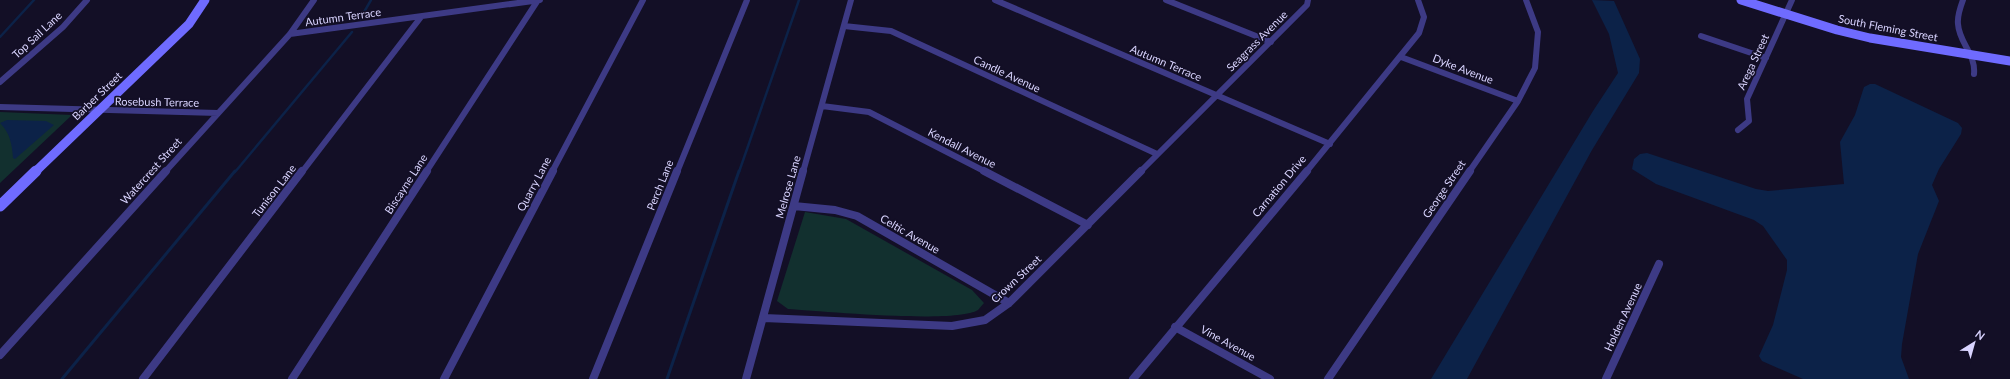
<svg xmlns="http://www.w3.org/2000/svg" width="2010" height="379" font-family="Lato,sans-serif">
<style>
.green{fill:#12302f}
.water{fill:#0c2248}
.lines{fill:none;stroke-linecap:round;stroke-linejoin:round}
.stream-far1{stroke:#0c2248;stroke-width:2.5}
.stream{stroke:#0c2248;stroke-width:3}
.street-far1{stroke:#3d3a85;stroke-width:6}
.street{stroke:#3d3a85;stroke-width:8}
.secondary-far1{stroke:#6f6bff;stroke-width:9}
.secondary{stroke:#6f6bff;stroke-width:11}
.labels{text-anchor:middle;stroke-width:3.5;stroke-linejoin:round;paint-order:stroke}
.street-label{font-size:11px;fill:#d9d4ff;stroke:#130f26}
</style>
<rect width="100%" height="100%" fill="#130f26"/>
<path class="green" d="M0,112l72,3 -72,68z
M805,212l41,7 126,71 12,13c-2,2 -4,5 -6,7 -22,14 -157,1 -190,-1l-11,-8z"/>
<path class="water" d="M1592,0l22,1 26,58 -1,14 -47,77 -125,229h-36l162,-268 25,-38 -9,-39z
M1870,84h5l83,39 4,5 -1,6 -22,35 -7,16 7,16 -21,53 -16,90 -1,13 8,22h-106l-41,-18 -3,-5 14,-31 14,-55v-10l-24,-34 -9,-6 -98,-36 -24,-15 2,-10 6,-5 7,-1 109,36 12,2 76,-7 -4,-42 15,-27 9,-28z
M7,120l39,1 8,4 -39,34 -2,-1c-1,-14 -3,-25 -13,-35z"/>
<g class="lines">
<path class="stream-far1" d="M360,19l11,-19
M0,37l34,-37
M235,172l117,-140
M739,172l60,-172"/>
<path class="stream" d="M62,379l173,-208
M667,379l72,-208"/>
<path class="street-far1" d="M995,0l335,144
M1166,0l105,42
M1963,0c-3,8 -6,16 -5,24 1,19 18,30 16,50
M844,26l47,5 266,123
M290,34l250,-34
M1701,36l65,22
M1401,57l117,44
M0,82l63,-55 24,-27
M822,106l47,6 117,60
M0,107l218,6
M1738,130l11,-9 -2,-22 45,-99
M165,172l125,-138 24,-34
M302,172l119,-155
M426,172l112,-172
M552,172l91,-172
M677,172l70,-172
M803,172l48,-172
M1140,172l167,-167 1,-5
M1306,172l113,-139 5,-16 -6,-17
M1469,172l49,-71 17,-33 3,-36 -12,-32"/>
<path class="street" d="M984,171l104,54
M794,206l41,4 22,6 152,87
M764,318l188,8 33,-6 24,-17 132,-132
M1175,327l95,52
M0,355l166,-184
M143,379l159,-208
M292,379l135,-208
M444,379l109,-208
M593,379l84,-208
M746,379l57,-208
M1133,379l174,-208
M1328,379l142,-208
M1606,379l53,-115"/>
<path class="secondary-far1" d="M1741,0l96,30 33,8 140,23
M35,172l154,-148 16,-24"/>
<path class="secondary" d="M0,206l36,-35"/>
</g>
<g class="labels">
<g class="street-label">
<text transform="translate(343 17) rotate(-8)" y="4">Autumn Terrace</text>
<text transform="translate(1888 28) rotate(11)" y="4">South Fleming Street</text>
<text transform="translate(37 35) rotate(-43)" y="4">Top Sail Lane</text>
<text transform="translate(1257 41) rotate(-45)" y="4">Seagrass Avenue</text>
<text transform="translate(1753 62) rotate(-65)" y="4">Arega Street</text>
<text transform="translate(1166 63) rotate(23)" y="4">Autumn Terrace</text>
<text transform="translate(1463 69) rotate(21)" y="4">Dyke Avenue</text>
<text transform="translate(1007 74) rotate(25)" y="4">Candle Avenue</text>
<text transform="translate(97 96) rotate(-44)" y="4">Barber Street</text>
<text transform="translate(157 102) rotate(1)" y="4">Rosebush Terrace</text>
<text transform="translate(962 148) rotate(27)" y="4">Kendall Avenue</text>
<text transform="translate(151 171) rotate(-48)" y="4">Watercrest Street</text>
<text transform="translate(406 184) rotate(-57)" y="4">Biscayne Lane</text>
<text transform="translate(534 184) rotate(-62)" y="4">Quarry Lane</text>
<text transform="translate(660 185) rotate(-68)" y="4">Perch Lane</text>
<text transform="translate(1279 186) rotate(-50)" y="4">Carnation Drive</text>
<text transform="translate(788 187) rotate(-74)" y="4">Melrose Lane</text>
<text transform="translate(1444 189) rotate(-56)" y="4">George Street</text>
<text transform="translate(274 191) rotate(-52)" y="4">Tunison Lane</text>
<text transform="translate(910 234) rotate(30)" y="4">Celtic Avenue</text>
<text transform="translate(1016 279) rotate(-43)" y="4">Crown Street</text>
<text transform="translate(1623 317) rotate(-65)" y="4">Holden Avenue</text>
<text transform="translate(1228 343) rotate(29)" y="4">Vine Avenue</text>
</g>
</g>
<g transform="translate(1974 343) rotate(37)" stroke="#130f26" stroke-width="3" paint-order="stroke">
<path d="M0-3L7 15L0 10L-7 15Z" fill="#d9d4ff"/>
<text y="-6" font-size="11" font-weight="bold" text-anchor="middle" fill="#d9d4ff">N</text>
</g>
</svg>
